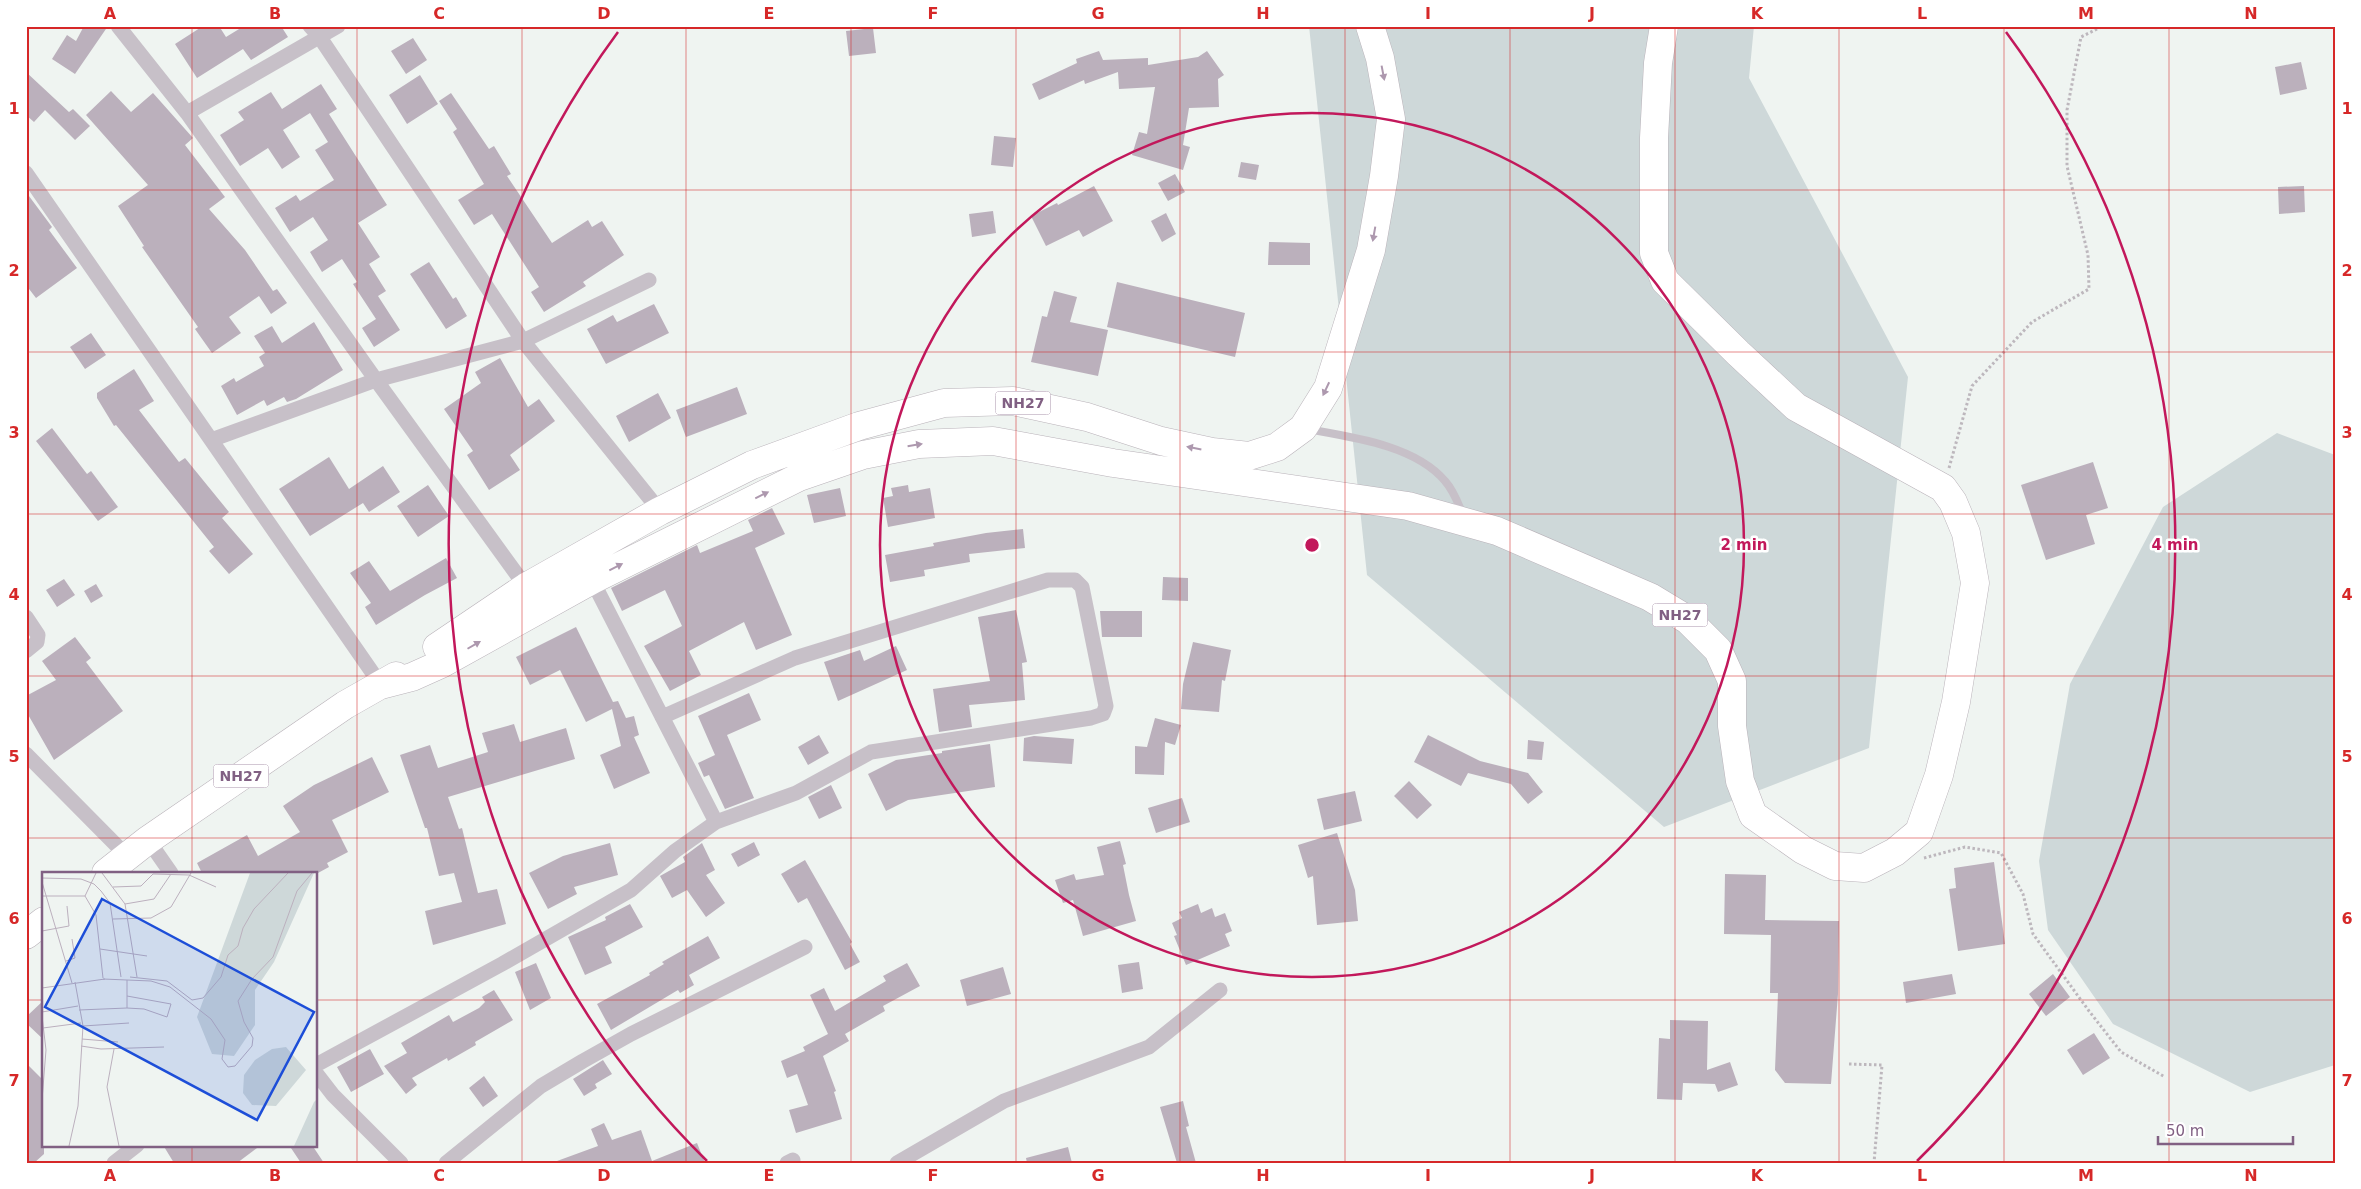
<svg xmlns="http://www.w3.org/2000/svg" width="2361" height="1189" font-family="'DejaVu Sans',sans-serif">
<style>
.green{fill:#ced8d9}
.building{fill:#bbb0bc}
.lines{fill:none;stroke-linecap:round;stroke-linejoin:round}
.highway-casing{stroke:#b9b2b9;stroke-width:29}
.path{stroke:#bdb7bd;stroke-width:3;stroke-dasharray:2.5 2.5;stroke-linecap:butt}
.lane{stroke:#c7c0c8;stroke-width:8}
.street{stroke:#c7c0c8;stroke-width:15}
.highway{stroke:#fff;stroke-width:28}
.oneway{fill:#ad98ae}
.grid{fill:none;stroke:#d62828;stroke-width:1;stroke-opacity:0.55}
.ring{fill:none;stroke:#c2185b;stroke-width:2.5}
.labels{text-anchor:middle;stroke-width:5;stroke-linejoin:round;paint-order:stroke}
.shield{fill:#fff;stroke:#a790a8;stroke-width:1}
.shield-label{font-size:14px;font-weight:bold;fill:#816083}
.inset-road{fill:none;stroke:#bcb0be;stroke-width:1}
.view{fill:#1d4ed8;fill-opacity:0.15;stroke:#1d4ed8;stroke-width:2.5}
.inset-edge{fill:none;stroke:#816083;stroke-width:2.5}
.centre{fill:#c2185b;stroke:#fff;stroke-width:2.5}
.ring-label{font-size:15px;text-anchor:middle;font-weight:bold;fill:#c2185b;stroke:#fff;stroke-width:5;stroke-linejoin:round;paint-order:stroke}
.neatline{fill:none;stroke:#d62828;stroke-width:2}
.grid-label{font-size:16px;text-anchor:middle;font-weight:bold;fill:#d62828}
</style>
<rect width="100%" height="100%" fill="#eff4f1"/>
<path class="green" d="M1309,26h445l-5,52 159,299 -39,371 -205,79 -297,-252z
M2277,433l58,22v610l-85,27 -137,-68 -65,-94 -9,-69 31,-177 93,-177z"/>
<path class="building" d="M84,26h24l-33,48 -23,-15 15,-24 9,6z
M203,26h16l7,11 18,-11h37l7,11 -37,23 -8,-11 -46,29 -22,-34z
M873,28l3,25 -27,3 -3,-25z
M413,38l14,22 -21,14 -15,-23z
M1099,51l4,9 45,-2v7l50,-8 9,-6 17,24 -6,4 1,28 -30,1 -6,37 7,2 -7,23 -51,-15 7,-23 8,2 8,-47 -36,2 -1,-17 -33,12 -1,-4 -45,20 -7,-16 45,-21 -1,-4z
M2301,62l6,27 -27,6 -5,-28z
M26,72l43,40 4,-3 17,17 -15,14 -30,-30 -11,12 -8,-7z
M420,75l18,29 -31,20 -18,-29z
M321,84l16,25 -8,5 58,91 -29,18 22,34 -11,7 17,27 -8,5 22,34 -26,17 -12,-19 14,-9 -23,-35 4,-2 -15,-23 -20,13 -12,-20 18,-12 -15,-23 -23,15 -15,-24 21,-13 4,6 34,-21 -19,-30 13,-8 -18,-29 -27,17 17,27 -18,12 -14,-21 -28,18 -20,-31 24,-15 -6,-8 33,-20 11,17z
M111,91l20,21 22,-19 40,45 -8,7 40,52 -16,12 36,41 28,41 4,-2 10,14 -16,11 -12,-18 -30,21 12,16 -29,20 -17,-24 3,-2 -56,-80 2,-1 -26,-40 30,-21 -62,-70z
M451,93l38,56 5,-3 17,28 -4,2 45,67 36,-23 4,7 10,-6 22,34 -41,27 3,4 -42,26 -13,-20 8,-5 -47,-73 -18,11 -16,-25 26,-16 -31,-52 4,-3 -18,-28z
M994,136l22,2 -3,29 -22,-2z
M1241,162l18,3 -3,15 -18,-3z
M1175,174l10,18 -17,9 -10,-18z
M1094,186l19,35 -30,16 -4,-7 -33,16 -15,-30 26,-13 1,2z
M2304,186l1,26 -26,2 -1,-27z
M26,192l26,35 -3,3 28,38 -41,30 -10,-13z
M993,211l3,22 -24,4 -3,-23z
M1166,213l10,21 -14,8 -11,-21z
M1269,242l41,1v22h-42z
M429,262l24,37 3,-2 11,19 -21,13 -36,-55z
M1117,282l128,31 -10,44 -128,-30z
M1054,291l23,6 -7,25 38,8 -10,46 -67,-14 11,-46 5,1z
M654,304l15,29 -63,31 -19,-35 26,-14 4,7z
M314,322l29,48 -47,29 -9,3 -3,-5 -17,9 -3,-6 -27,15 -16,-29 13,-8 2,4 28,-16 -5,-9 6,-4 -11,-17 18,-10 10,17z
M91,333l15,22 -21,14 -15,-22z
M500,358l28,49 11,-8 16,22 -45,34 10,15 -31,20 -22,-35 6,-4 -29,-42 37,-26 -6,-11z
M134,369l20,32 -15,9 40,52 6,-4 44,54 -7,6 31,36 -24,20 -20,-23 5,-4 -98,-122 -2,1 -17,-28v-5z
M737,387l10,27 -61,23 -10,-27z
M658,393l13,25 -42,24 -13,-26z
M52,428l35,46 4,-3 27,36 -20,14 -62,-80z
M329,457l20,32 34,-23 17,26 -31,20 -6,-9 -53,33 -31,-47z
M2093,462l15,46 -22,7 9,29 -49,16 -25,-75z
M428,485l21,31 -31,21 -21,-31z
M908,485l1,7 21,-4 5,30 -47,9 -5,-29 10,-2 -2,-8z
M840,488l6,28 -32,7 -7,-28z
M772,508l13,26 -30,14 37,87 -36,15 -12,-28 -55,29 12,24 -31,16 -26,-45 38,-20 -17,-36 -43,21 -11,-23 86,-43 3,8 53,-22 -5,-11z
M1023,529l2,19 -56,6 1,8 -46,8 1,6 -35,6 -5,-27 49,-9 -1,-3 53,-10z
M446,558l11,20 -32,17 -49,30 -11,-18 6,-4 -21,-30 19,-12 21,30z
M1163,577l25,1v23l-26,-1z
M64,579l11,16 -18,12 -11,-17z
M96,584l7,12 -12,7 -7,-12z
M1016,610l11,52 -5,1 3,37 -56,5 3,22 -33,5 -6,-43 57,-8 -12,-64z
M1100,611h42v26h-40z
M576,627l37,75 5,-1 8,17 8,-2 5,19 -5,2 16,36 -36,16 -14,-34 21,-9 -9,-37 -26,13 -26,-52 -30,15 -14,-28z
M75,637l16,21 -5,4 37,49 -69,49 -28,-49v-15l30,-16 -14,-19z
M1193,642l38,8 -6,31 -3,-1 -3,32 -38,-3 2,-25z
M896,646l11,24 -69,31 -14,-39 36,-12 4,11z
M749,693l12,27 -34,15 27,63 -29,11 -16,-34 -5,2 -6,-14 17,-8 -17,-39z
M1155,718l26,7 -6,20 -10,-3 -1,33 -29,-1v-28l12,1z
M514,724l6,18 46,-14 9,31 -127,38 11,32 3,-1 16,65 19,-4 9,35 -73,21 -8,-34 37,-9 -8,-29 -15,3 -12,-48h-2l-25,-73 30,-10 8,23 50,-16 -6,-19z
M819,735l10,18 -21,12 -10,-18z
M1428,735l52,26 48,12 15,19 -15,12 -17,-20 -43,-11 -7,13 -47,-24z
M1034,736l40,3 -2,25 -49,-3 1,-23z
M1528,740l16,2 -2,18 -15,-1z
M990,744l5,43 -87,13 -22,11 -18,-37 28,-14 46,-7v-2z
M372,757l17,35 -57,28 16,32 -21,11 2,4 -11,6h-116l-5,-10 50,-28 11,21 42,-24 -17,-26 31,-21z
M1409,781l23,24 -15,14 -23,-23z
M831,785l11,23 -23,11 -11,-22z
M1355,791l7,30 -38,9 -7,-31z
M1182,798l8,24 -34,11 -8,-25z
M1337,833l18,57 3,31 -41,4 -4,-49 -5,2 -10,-33z
M1120,841l6,23 -3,1 6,30 7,26 -53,15 -10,-36 -10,3 -8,-23 19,-6 2,6 28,-5 -7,-28z
M754,842l6,13 -22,12 -7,-13z
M610,843l8,32 -44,12 3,7 -29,15 -19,-36 34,-17z
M702,843l13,27 -9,5 19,28 -19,14 -19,-27 -15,8 -12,-22 25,-14 -2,-5z
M805,860l47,82 -2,2 10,18 -15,8 -38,-72 -9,5 -17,-29z
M1994,862l11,82 -47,7 -9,-62 7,-1 -2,-20z
M1725,874l41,1 -1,45 74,1 -1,73 -7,90 -46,-1 -10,-13 3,-77h-8l1,-58 -47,-1z
M630,904l13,23 -38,20 7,16 -27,12 -17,-38 38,-17 -1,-3z
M1198,904l3,9 11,-5 3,9 10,-4 7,18 -7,3 5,12 -44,19 -12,-29 3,-1 -5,-12 10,-5 -3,-6z
M708,936l12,22 -31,17 5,10 -14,8 -2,-3 -67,40 -14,-26 53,-29 -1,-2 15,-9 -2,-2z
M1139,962l4,27 -21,4 -4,-28z
M536,963l15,35 -21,12 -15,-38z
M907,963l13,23 -37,20 2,5 -40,23 4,7 -26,15 13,35 -2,1 8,27 -46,14 -7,-23 19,-5 -11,-31 -10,4 -6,-17 24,-10 -2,-4 25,-13 -18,-39 14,-7 11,23 51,-30 -3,-5z
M1003,967l8,27 -44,12 -7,-26z
M1952,974l4,20 -50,9 -3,-21z
M2053,974l17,23 -24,19 -17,-22z
M494,990l19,30 -38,22 1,3 -28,16 -1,-3 -35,20 5,7 -11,9 -22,-28 23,-13 -6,-10 48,-28 4,7 26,-14 6,-6 -3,-5z
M44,1000v40l-18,-17v-6z
M1670,1020l38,1 -1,49 23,-8 8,23 -20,7 -3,-8 -32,-1 -1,17 -25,-1 2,-61 11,1z
M2094,1033l16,25 -27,17 -16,-25z
M370,1049l14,25 -33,18 -14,-25z
M603,1060l9,14 -17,10 2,4 -13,8 -11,-17z
M26,1063l18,18v73l-10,9h-8z
M484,1076l14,20 -15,11 -14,-19z
M1183,1101l6,25 -3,1 10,36h-19l-17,-56z
M604,1123l8,17 29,-10 11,31 45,-18 8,20h-147l-1,-2 41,-15 -7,-17z
M163,1145h98l-24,18h-63z
M289,1145h23l12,18h-23z
M1068,1147l4,16h-45l-1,-5z"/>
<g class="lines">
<g class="highway-casing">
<path id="highway" d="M437,647l89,-60 134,-76 92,-46 107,-39 85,-23 69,-2 74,16 74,24 51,11 37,4 28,-9 26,-19 25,-40 43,-138 13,-74 7,-57 -11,-61 -10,-32
M381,685l31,-8 29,-13 151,-84 207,-103 64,-22 56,-11 74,-3 120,22 295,43 89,25 153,66 38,23 30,30 14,31v45l8,55 13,34 50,35 32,16 29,2 31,-16 24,-20 20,-57 17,-73 19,-119 -9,-50 -13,-31 -10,-14 -147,-81 -58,-54 -73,-72 -11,-28v-115l4,-75 6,-37
M106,873l42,-33 197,-135 51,-29
M26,935l18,-14"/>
</g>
<path class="path" d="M1949,468l23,-82 60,-64 57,-33 -1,-34 -21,-89v-56l14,-73 22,-11
M1924,858l41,-11 36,6 22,41 10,40 56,77 32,41 44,25
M1849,1064l33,1 -8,98"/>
<path class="lane" d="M1307,429c44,8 108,16 138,52 9,10 13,22 18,34"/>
<path class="street" d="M118,26l69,87 189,267 150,207
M310,26l9,10 204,305 137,170
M187,113l151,-87
M26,173l355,512
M211,440l165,-60 147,-39 126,-61
M26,617l12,18 -1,7 -11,9
M662,717l133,-59 253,-78h27l7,7 24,119 -3,8 -12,4 -220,34 -75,41 -80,29
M26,754l101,102
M148,840l23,33
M316,1065l186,-101 129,-74 44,-39 41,-29 -124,-242
M316,1073l17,22 68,68
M114,1163l23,-18
M446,1163l95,-77 42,-25 48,-27 174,-87
M787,1163l6,-3
M897,1163l107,-62 145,-54 71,-57"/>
<use href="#highway" class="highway"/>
</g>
<defs><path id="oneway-solid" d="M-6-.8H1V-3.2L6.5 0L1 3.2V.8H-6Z" transform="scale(1.25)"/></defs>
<g class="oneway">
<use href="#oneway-solid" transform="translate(1383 73) rotate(79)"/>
<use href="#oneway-solid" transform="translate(1374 234) rotate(100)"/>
<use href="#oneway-solid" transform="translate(1326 389) rotate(115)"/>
<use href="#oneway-solid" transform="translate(915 445) rotate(-9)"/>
<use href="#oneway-solid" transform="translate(1194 448) rotate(-169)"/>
<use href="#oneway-solid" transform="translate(762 495) rotate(-26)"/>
<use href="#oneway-solid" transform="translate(616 567) rotate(-27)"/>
<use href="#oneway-solid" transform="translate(474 645) rotate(-30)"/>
</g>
<path class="grid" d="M192,26v847M357,26v1137M522,26v1137M686,26v1137M851,26v1137M1016,26v1137M1180,26v1137M1345,26v1137M1510,26v1137M1675,26v1137M1839,26v1137M2004,26v1137M2169,26v1137M26,190h2309M26,352h2309M26,514h2309M26,676h2309M26,838h2309M26,1000h18M316,1000h2019M192,1145v18"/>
<g class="ring">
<circle cx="1312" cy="545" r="432"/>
<path d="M707 1161A863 863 0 0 1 618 32M2006 32A863 863 0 0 1 1917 1161"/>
</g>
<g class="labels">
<g class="shield">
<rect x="995.5" y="391.5" width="55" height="23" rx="4"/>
<rect x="1652.5" y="603.5" width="55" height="23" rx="4"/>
<rect x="213.5" y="764.5" width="55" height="23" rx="4"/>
</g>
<g class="shield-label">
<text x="1023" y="408">NH27</text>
<text x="1680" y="620">NH27</text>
<text x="241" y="781">NH27</text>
</g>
</g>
<g transform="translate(42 872)">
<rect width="275" height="275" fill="#eff4f1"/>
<path d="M208,1h64l-40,89 -19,28v35l-21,31 -22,-2 -15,-37zM244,175l20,23 -30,36 -24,-1 -9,-12 1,-18 11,-15 17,-11zM275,227v47h-23l20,-44z" fill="#ced8d9"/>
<path class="inset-road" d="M60,1l23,31 12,73M111,2l36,1 27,12M0,6l39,1 13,5 7,7 9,12 11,74M0,10l30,101M71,15l28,-1 12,-12M0,24h43l11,19 7,63M43,24l11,-23M83,32l29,-5 17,-25M71,47l38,-1 20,-11 20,-34M0,59l27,-5 -2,-20M58,77l47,7M24,89l9,-3 -3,-19M88,105l37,4 25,19 11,-2 18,-21 7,-22 10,-9 5,-18 11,-19 34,-36M61,107l48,2 19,6 41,32 14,21 -3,19 6,8 7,-1 17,-20 1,-8 -9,-16 -6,-21 14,-22 21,-22 24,-66 15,-18M0,116l63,-9M85,136l17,1 23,8 4,-13 -44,-8M37,138l48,-2v-28M0,140l36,-6M0,144l4,34 -4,50M41,154l46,-3M1,156l38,-5M40,167l36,3M39,174l20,3 63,-2M72,177l-7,38 12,59M27,274l9,-40 5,-80 -8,-44"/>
<path class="view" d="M60,27l212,113 -57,108 -212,-113z"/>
<rect width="275" height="275" class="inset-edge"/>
</g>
<circle cx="1312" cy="545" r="8" class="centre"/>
<g class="ring-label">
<text x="1744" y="550">2 min</text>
<text x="2175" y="550">4 min</text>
</g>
<rect width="2361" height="1189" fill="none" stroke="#ffffff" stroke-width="55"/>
<path d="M2158 1136v8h135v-8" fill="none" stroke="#816083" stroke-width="2.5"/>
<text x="2166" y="1136" font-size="15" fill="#816083" stroke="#ffffff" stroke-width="4" paint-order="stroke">50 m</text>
<rect x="28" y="28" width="2306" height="1134" class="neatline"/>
<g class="grid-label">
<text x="110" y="19">A</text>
<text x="275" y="19">B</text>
<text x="439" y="19">C</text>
<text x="604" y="19">D</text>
<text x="769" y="19">E</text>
<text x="933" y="19">F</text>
<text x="1098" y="19">G</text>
<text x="1263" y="19">H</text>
<text x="1428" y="19">I</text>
<text x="1592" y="19">J</text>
<text x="1757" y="19">K</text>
<text x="1922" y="19">L</text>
<text x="2086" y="19">M</text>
<text x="2251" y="19">N</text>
<text x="14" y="114">1</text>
<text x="2347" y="114">1</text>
<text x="14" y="276">2</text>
<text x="2347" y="276">2</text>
<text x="14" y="438">3</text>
<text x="2347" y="438">3</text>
<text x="14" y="600">4</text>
<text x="2347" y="600">4</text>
<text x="14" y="762">5</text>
<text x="2347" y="762">5</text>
<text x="14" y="924">6</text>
<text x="2347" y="924">6</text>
<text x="14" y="1086">7</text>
<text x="2347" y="1086">7</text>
<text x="110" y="1181">A</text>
<text x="275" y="1181">B</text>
<text x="439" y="1181">C</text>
<text x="604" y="1181">D</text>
<text x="769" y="1181">E</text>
<text x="933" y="1181">F</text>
<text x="1098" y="1181">G</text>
<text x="1263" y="1181">H</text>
<text x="1428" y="1181">I</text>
<text x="1592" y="1181">J</text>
<text x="1757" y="1181">K</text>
<text x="1922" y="1181">L</text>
<text x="2086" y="1181">M</text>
<text x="2251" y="1181">N</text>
</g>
</svg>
